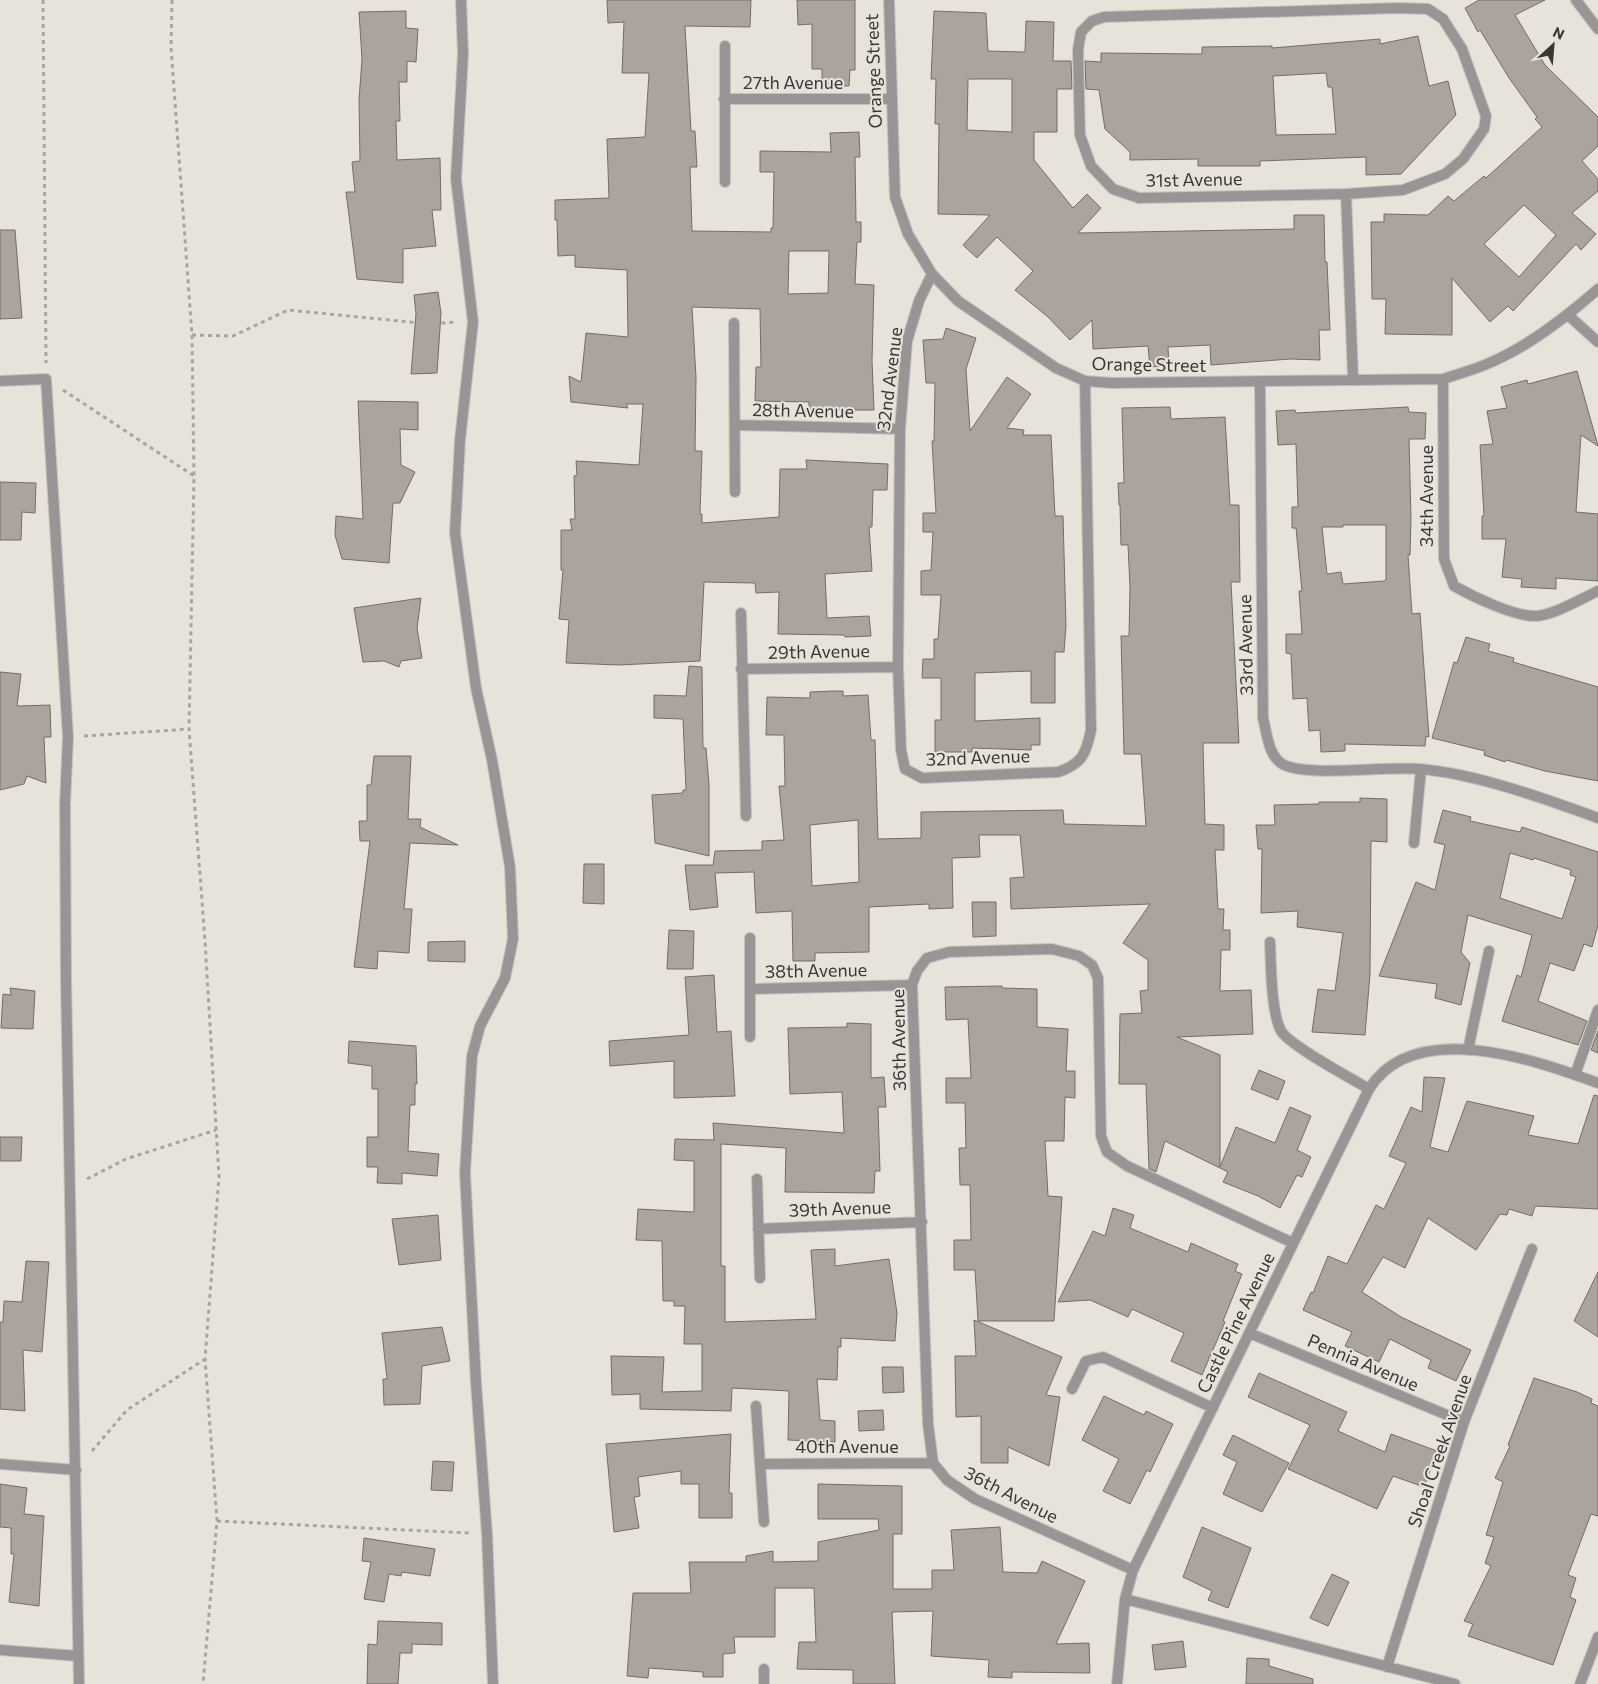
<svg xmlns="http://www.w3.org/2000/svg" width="1598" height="1684" font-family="Commissioner,sans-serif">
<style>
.building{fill:#aba49e;stroke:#736d67;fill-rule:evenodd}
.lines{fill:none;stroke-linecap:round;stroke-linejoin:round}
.street-casing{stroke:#c4c1ba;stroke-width:12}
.path{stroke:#a8a59f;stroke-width:3;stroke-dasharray:4 4;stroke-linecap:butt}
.street{stroke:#999596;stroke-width:10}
.labels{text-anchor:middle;stroke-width:4;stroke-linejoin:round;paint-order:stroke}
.street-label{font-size:18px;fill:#393835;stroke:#e7e3db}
</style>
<rect width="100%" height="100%" fill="#e7e3db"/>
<path class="building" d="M607,0h144l-1,27 -65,-1 6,105h4l2,36h-7l2,64 79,1v-4h2l1,-56h-14v-21l71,1 -1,-19 29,-1 1,25h-5l1,65h5v20h-4l-2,42 19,1 -2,75 2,50h-65v-8l-54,-1 1,-34h5l-1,-58 -68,-2 4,70 -1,74h7l-2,63h2v9l77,-6 1,-48h27l-1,-9 82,4 -1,26h-14l-1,37h-3l3,44 -47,3 2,44 42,-2 2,20 -26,1 -1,-2 -66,-1 1,-42 -23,1 -1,-10 -51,-1 -4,79 -81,4 -53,-2 3,-43 -10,-1 4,-49h-2v-40h11l-2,-11h5l-1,-43 3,-1 -1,-14 63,4 4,-61h-17l2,4 -57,-6 -2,-26 12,6 5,-49 42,4 -1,-67 -52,-3v-12l-17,1 -1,-36h-2v-20l54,-2 -2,-59 38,-2 4,-64h-27l2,-51 -16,1zM789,251h40l-1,42 -40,1z
M797,0h58v70h-5l-1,16h-27v-17h-10v-45l-14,1z
M1479,0h66l-30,15 30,50 53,52v29l-16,15 16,18v12l-26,22 24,21 -15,16 -5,-6 -63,67 -5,-5 -18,16 -38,-44v57l-67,-1 1,-35h-14l-1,-77h13v-8l44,1 20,-19 6,5 30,-25 2,2 56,-51 -7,-8 2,-2 -28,-39 -29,-48 -2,2 -13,-24zM1524,205l32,30 -37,42 -35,-33z
M406,11v17l12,1 -2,33 -9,-1v21h-8l1,39h-4l1,39 43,-2 1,52h-9l4,36 -33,3v34l-46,-4 -11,-87h9l-3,-30 8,-1 -1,-61 3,-41 -3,-47z
M934,11l52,2 2,38 37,1 1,-31 28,1 -1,39h18l1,28h-15v43h-23v28l39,48 14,-14 14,14 -23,25 216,-4v-14h30l1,47h2l3,68h-11l1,30 -30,-1 -79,6 -1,-20 -42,2 1,19 -19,1 -2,-21 -55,3 -1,-29 -22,20 -22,-23 -33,-27 18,-19 -36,-34 -20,21 -14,-13 27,-30 -52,-1 1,-90h-4l1,-45h-5zM968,79h44v53l-45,-2z
M1418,36l11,50 19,-5 8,34 -55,59 -35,1v-18l-106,4v5h-62v-7l-68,1v-8l-25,-23 -6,-39 -13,-1 -1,-28 16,1v-9l101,1v-7l70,-1v2l108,-9v5zM1326,73l2,14h4l4,47 -60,1 -3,-59z
M0,230h15l7,88 -22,1z
M438,292l3,21 -4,60 -26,1 5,-60 -2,-19z
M946,328l30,10 -10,31 4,62 37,-54 24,17 -24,34 17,2 -1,5h28l4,81h8l3,110 -2,26h-9v51h-24v-32l-56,2v48l65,-3v27h-9v5l-59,-2v4h-37v-32h6v-42h-19l1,-19h11v-20h4l3,-44h-20v-24l10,-1 2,-38h-10v-19h13l-4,-72h2l1,-58h-9l-3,-43 20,-1z
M1577,371l21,75 -17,-11 -5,77 22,2v67l-42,-3v11l-35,-2 1,-8 -20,-2 4,-38h-24v-23h2l-4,-71 13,-1 -6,-33 20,-3 -6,-21 26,-7 1,4z
M358,401l60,1v28l-18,-1 1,36 14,7 -15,31h-7l-4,60 -47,-4 -7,-24 1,-19 27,3z
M1170,407l1,12 54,-2 5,88h9l1,77h-9l8,161h-36l2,81 19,1v25h-9l3,59h6l-1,21h7v20h-9l-1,41 31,-1 2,44 -76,3 43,18v112l16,-40 39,16 15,-36 21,9 -14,34 14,7 -9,20 -5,-2 -17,33 -22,-12 -35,-14 5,-10 -63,-31 -9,31 -7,-3 -3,-85h-27l1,-70 22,-1 -2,-22 8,-1v-30l-25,-17 27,-39 -139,5 -1,-31 14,-1 -4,-42h-41l1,22 -28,1 1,50 -24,1v-5l-60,3v45l-54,1v8h-22l-1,-50 -36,2 -2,-41 -39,1 3,34 -28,3 -5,-45h28l2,-14 47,-1v-9l22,-1 -5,-54h6l-1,-51h-18l1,-38 43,1v-6l22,-1h11v5l25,-1 3,45h4l3,99 43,-1v-26l142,-2 1,14 82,2 -5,-72h-17l-3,-118h8l1,-49 -2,-42h-7l-1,-40h-1l-1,-22h6l-2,-75zM858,820l1,62 -47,4 -2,-61z
M1408,407l1,5 17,1 -1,26h-16l2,79 -1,37h-2l4,59 8,-1 9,124 -3,-1 -1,10 -80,-2v7l-24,1 -1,-22 -11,1 -2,-33 -14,1 -2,-45 -5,-1v-19h16l-3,-43h3l-6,-63h-4v-21h6l-2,-63 -18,1 -2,-34 19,-1 1,3zM1343,525h43v54l-2,2 -41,3 -2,-12 -14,2 -5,-47h21z
M0,482l36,1 -1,30 -13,-1 -1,28h-21z
M421,598l-4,30 5,30 -21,3 -2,6 -15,-6 -21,1 -9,-54z
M1466,637l24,7 -2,7 26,7 -1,4 85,25v94l-53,-10 -39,-11 -1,2 -21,-7 1,-4 -53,-13 22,-76 3,1z
M689,666l13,1 1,81h3l3,36v72l-54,-13 -3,-48 31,-2v-3h3l-3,-71 -29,-1v-23l32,1z
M0,672l21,2 -4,32 33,-1 1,32h-7l2,46 -19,-7 -3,8 -24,6z
M374,756h37l-3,63h13l-1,8 38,18 -48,-2 -6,66h8l-3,44 -31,-2 -1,18 -23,-2 16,-126h-10l-1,-20h8v-36h4z
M1360,798l27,1v43l-16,-1 -1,133 -5,61 -53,-3 6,-43 17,2 8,-58 -46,-6 1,-16 -37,2 1,-64h-4l-2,-24h19l-1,-20 45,-1v-2h41z
M1443,810l28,7 -1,4 50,11 2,-5 76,25v73l-6,22 -8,-3 -10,27 -24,-8 -12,38 49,20 -9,24 -76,-24 15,-46 4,2 11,-42 -64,-20 -7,37 9,11 -9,42 -26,-7 2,-14 -58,-8 37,-94 19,8 10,-45 -11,-3zM1510,853l23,7 1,-2 37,12 -1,5 6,2 -14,42 -62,-21z
M584,864h20v40l-21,-1z
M972,902h24v34l-23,1z
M669,930l25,1 -1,38h-26z
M465,941v21l-37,-1v-19z
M714,975l3,57 14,-1 4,65 -61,2v-37l-64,5 -1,-25 80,-6 -4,-58z
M1002,986v2l35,1v38l31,2 -2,42h9v27l-10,-1 -1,44h-19l3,55 14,1 -8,124h-76l-3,-51h-21v-30h17l-1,-55h-10l-1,-37h7l-1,-45h-19v-25h25l-3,-59 -22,1 -1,-33z
M10,988l25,3 -2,38 -32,-1 2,-34 8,1z
M847,1023l24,1v54l13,-1 2,30h-8l2,64h-5l-1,22 -89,-1 1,-44 -65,-4v122h4v56l91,-3 -5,-69 24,-1v17l54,-7 8,54 -2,28 -54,-3v9h-3l-1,33 -20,-1 3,41 15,1v21l-47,-2 1,-49 -57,-3 -1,23 -91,-2v-15l-28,1 -1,-39 53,1 -2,35 40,-1v-47h-18l1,-38h-11v-5h-11l-1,-60 -26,-1 2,-31 56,3v-51l-20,-1 1,-21 39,1 -1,-17 131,10 -2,-41 -52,2 -2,-66 59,-1z
M1598,1031v22l-7,-3z
M349,1041l67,5 1,38h-2v21h-5l-2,46 31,3 -2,22 -35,-3v11l-25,-1 1,-16h-11v-30h11v-48h-6v-23l-24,-3z
M1259,1070l26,11 -7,19 -27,-11z
M1424,1077l21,1 -15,69 18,5 19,-51 67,15 -6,19 50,9 16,-49 4,1v113l-63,-3 -3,10 -23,-7 -2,6 -7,-1 -24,36 -48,-32 -23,50 -22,-11 -21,35 39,25 70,33 -15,31 -28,-13 3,-8 -41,-21 -11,23 -34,-16 7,-14 -49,-22 8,-18 2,1 15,-37 19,8 29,-59 8,4 22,-46 -17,-7 22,-49 11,5z
M0,1137h22l-1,24h-21z
M1113,1208l21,7 -4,13 58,24 3,-9 47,21 -3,7 7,3 -19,47 2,1 -23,53 -31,-14 13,-28 -52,-24 -4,8 -38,-17 -32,2 35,-71 12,5z
M438,1215l3,45 -42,5 -7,-46z
M26,1261l23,1 -7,90 -19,-2 2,61 -25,-2v-87h3l1,-21 18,1z
M1598,1272v65l-24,-16z
M974,1320l88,37 -16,38 14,2 -11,69 -41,-19v16h-27v-47l-25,1 -1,-61h21z
M442,1327l8,34 -28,5 -2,38 -36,1 -1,-26h4l-5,-46z
M882,1367h21l1,25 -21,1z
M1259,1373l88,39 -9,19 47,21 6,-18 46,17 -13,36 -31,-11 -16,33 -89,-40 22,-44 -62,-28z
M1534,1378l43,14 15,7 -1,4 7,3v110l-7,-2 -23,61 8,3 -6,19 6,3 -23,65 -85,-29 5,-12 -9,-3 27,-55 -6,-3 9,-26 -8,-2 17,-53 -8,-4 15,-32 -2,-1z
M1104,1396l40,19 2,-4 27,13 -23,48 -3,-2 -17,34 -27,-13 16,-32 -37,-19z
M883,1410l1,20 -25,1 -1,-20z
M731,1434l-2,59h3v25h-33v-34h-18v-13l-43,6 2,19 -6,1 5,31 -25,4 -8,-88z
M1233,1435l56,28 -27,49 -39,-18 14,-32 -14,-7z
M433,1461l21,1 -2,29 -21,-1z
M0,1484l27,4 -3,26 20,2 -5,90 -30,-4 5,-48h-3v-26l-11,-1z
M818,1484l84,2v48h-9v55h39v-19h22l-3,-40 49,-3 3,45 34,1 5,-12 43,20 -29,63 33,-1 1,30 -78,-1v6l-24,-1 1,-17 -58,-4 2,-45 -41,1 3,72h-42v-14l-56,-1 2,-27h17l-2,-54h-39v49h-41l1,16 -12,1v23h-20v-5l-54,-4 -1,10 -21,-2 6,-83h58l-2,-31h57v-6l27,-5v11l45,-1v-19l61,-12 -1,-11h-60z
M1202,1527l49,21 -23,60 -20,-8 4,-9 -29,-14z
M364,1538l71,11 -5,27 -28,-4 -1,4 -12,-2 -5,28 -20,-3 7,-37 -9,-1z
M1332,1574l17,8 -21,44 -18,-8z
M378,1621l64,2v22l-30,-1v9h-12l-2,31h-31l1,-40 9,1z
M1183,1641l3,26 -31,3 -3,-25z
M1247,1658l22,1v7l44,13v5h-67z"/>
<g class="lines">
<g class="street-casing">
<path id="street" d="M461,0l2,54 -7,125 17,143 -13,118 -5,93 21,155 16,72 18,107 3,72 -8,39 -25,48 -8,30 -7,117 11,210 11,151 6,150
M889,0l6,197 13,37 24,40 26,27 98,67 29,13 27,2 331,-4c15,-5 30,-9 44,-15 41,-17 78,-46 111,-75
M1576,0l22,29
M1398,8l30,1 15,10 19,30 24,67 -2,13 -21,30 -18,15 -42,16 -57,4 -207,4 -26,-9 -22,-23 -11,-31 -2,-85 3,-18 11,-11 12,-4z
M725,46v136
M724,99h167
M1346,194l7,184
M932,274l-13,27 -12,40 -7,88 -2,238 3,83 4,19 17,9 136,-6c24,-8 28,-18 33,-42l-6,-349
M1568,315l30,27
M734,323l1,169
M1443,379l1,180 10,27c20,11 57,29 79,30 18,1 49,-18 65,-25
M0,381l46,-2 22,358 -3,67 1,176 13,704
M1260,382l3,336c4,15 5,39 21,47 28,12 100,1 135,4 55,4 127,30 179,49
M737,425l163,4
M741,613l5,203
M741,669l157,-2
M1414,843l7,-74
M1270,942c1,22 1,70 11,89 9,15 70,47 88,58
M751,989l161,-4
M750,1037v-99
M1468,1050l21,-99
M1575,1075l23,-65
M757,1179l3,99
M758,1229l164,-7
M1249,1333l215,89
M1072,1389l14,-28 17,-4 110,51
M756,1406l8,116
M0,1464l76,6
M761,1464l172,-1
M1133,1570l-158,-71 -28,-19 -14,-17 -5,-39 -16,-439 5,-14 10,-13 22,-6 103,-3 27,7 13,9 6,13 3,158 6,16 20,14 166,77
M1125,1599l330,85
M0,1650l78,6
M1387,1667l77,-245 68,-173
M764,1669v15
M1117,1684l8,-85 8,-29 236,-481c45,-72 166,-29 229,-6
M1580,1684l18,-47"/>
</g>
<path class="path" d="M43,0l3,363
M172,0l-1,47 21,288 2,141 -5,253 16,212 14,236 -14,182 12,162 -14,163
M192,335l41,1 55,-26 142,14 25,-2
M63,390l131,86
M84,736l105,-7
M87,1179l39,-20 90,-29
M92,1451l35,-41 78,-51
M217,1521l252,12"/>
<use href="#street" class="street"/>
</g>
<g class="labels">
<g class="street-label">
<text transform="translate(874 71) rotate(-92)" y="6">Orange Street</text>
<text x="793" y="89">27th Avenue</text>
<text transform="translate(1194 180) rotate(-1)" y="6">31st Avenue</text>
<text transform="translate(1149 365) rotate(1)" y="6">Orange Street</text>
<text transform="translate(890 379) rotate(-83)" y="6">32nd Avenue</text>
<text transform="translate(803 411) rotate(1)" y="6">28th Avenue</text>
<text transform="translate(1427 496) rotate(-90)" y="6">34th Avenue</text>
<text transform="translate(1246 645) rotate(-91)" y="6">33rd Avenue</text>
<text transform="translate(819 652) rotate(-1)" y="6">29th Avenue</text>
<text transform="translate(978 758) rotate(-2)" y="6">32nd Avenue</text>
<text transform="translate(816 971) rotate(-1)" y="6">38th Avenue</text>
<text transform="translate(899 1040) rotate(-91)" y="6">36th Avenue</text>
<text transform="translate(840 1209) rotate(-2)" y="6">39th Avenue</text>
<text transform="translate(1236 1323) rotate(-64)" y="6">Castle Pine Avenue</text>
<text transform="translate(1363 1363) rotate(23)" y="6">Pennia Avenue</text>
<text x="847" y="1453">40th Avenue</text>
<text transform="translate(1440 1451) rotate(-71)" y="6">Shoal Creek Avenue</text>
<text transform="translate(1011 1495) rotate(27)" y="6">36th Avenue</text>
</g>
</g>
<g transform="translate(1553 45) rotate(26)" stroke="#e7e3db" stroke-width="4" paint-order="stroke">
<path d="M0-4L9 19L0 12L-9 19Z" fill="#393835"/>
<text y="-8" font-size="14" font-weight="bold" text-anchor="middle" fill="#393835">N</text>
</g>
</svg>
